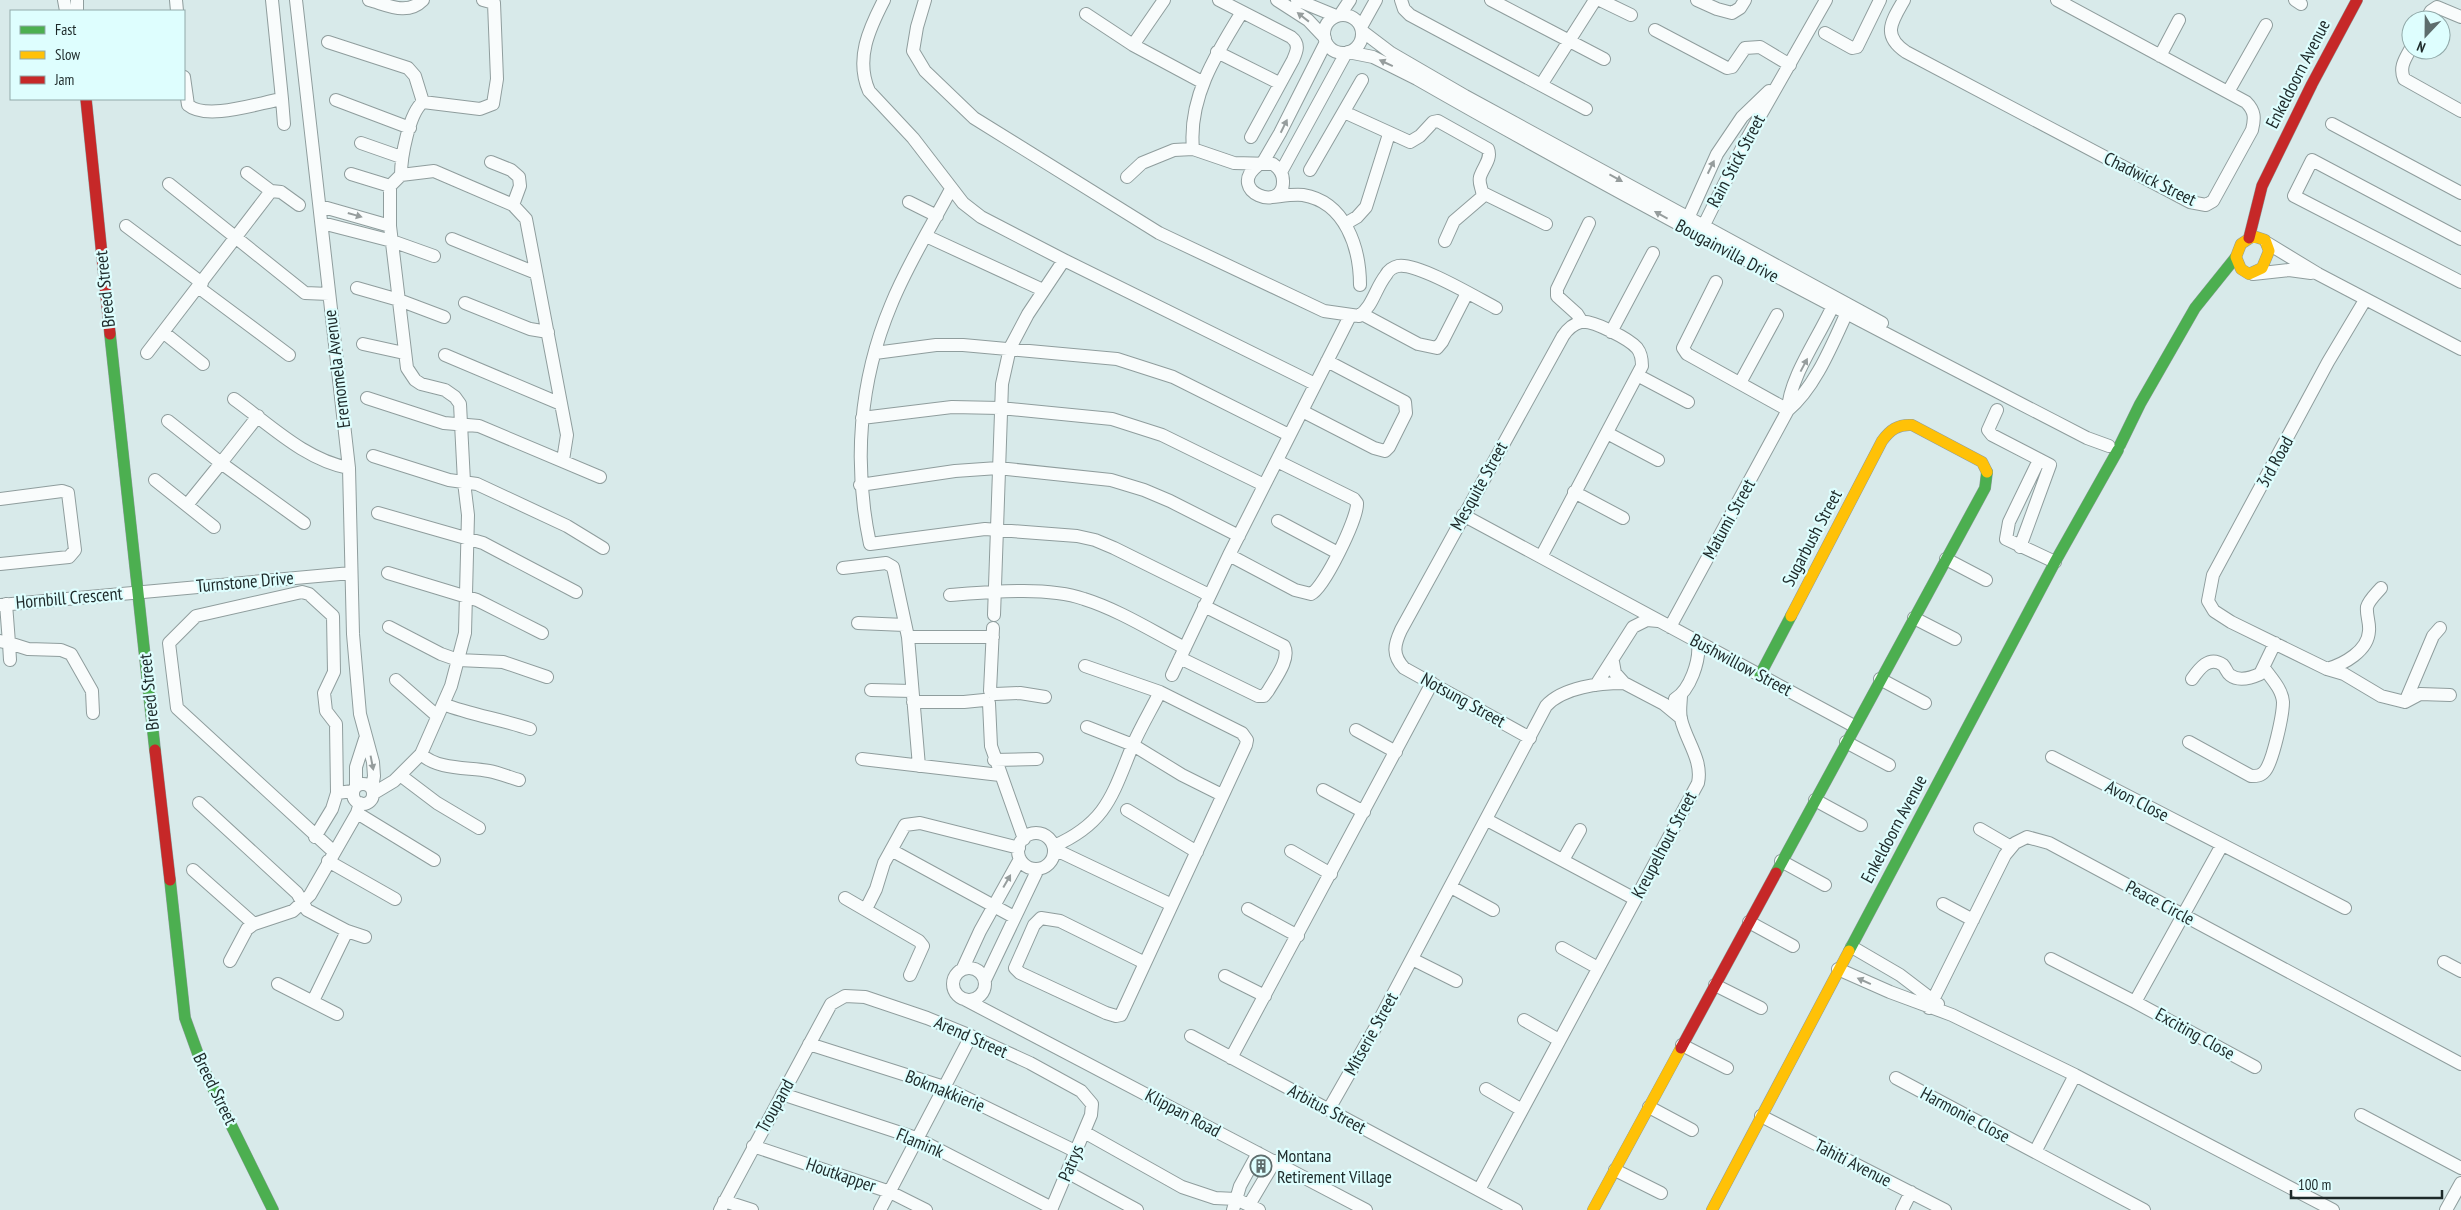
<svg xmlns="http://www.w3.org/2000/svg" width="2461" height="1210" font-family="'PT Sans Narrow',sans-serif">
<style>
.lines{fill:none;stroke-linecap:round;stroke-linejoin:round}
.street-casing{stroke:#8f9d9d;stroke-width:14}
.fast-casing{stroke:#8f9d9d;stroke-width:12}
.slow-casing{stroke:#8f9d9d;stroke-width:12}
.jam-casing{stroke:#8f9d9d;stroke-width:12}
.street{stroke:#f9fcfc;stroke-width:12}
.fast{stroke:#4caf50;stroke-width:11}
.slow{stroke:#ffc107;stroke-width:11}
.jam{stroke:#c62828;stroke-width:11}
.oneway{fill:#969d9d}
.labels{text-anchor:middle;stroke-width:4.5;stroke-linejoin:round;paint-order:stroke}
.street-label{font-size:18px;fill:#1d2929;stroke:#defefe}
.poi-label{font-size:18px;fill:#1d2929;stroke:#defefe;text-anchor:start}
</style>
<rect width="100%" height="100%" fill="#d8eaea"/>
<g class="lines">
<g class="street-casing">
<path id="street" d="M64,0l2,11
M77,0v11
M176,0l1,11
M296,0l53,468 4,166 7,80 13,48 1,14 -2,12
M369,0c19,5 38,16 54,0
M884,0c-15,29 -29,59 -15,91l44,47 50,65 18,14 83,43 251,124
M925,0l-8,27 -4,24 12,20 49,47 185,115 165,78 35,5c14,-10 16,-27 27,-41 2,-4 7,-8 12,-9 19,-4 79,32 98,42
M1219,0l72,37c9,7 6,14 2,23l-42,77
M1277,0l31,20 17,18
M1297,0l39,16
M1401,0l3,9 6,6 176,94
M1491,0l113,59
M1600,0l31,15
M1697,0l20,9 15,4 8,-5 5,-8
M1904,0c-12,21 -23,35 2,52l284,150 16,3 7,-4 39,-71c3,-12 3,-19 -6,-28l-189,-102
M2295,0l6,4
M1086,14l47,31 69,37
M1340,15l10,-15
M1324 34a19 19 0 1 1 38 0a19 19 0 1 1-38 0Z
M2426,20l5,-9 6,-4 24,10
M1361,27l15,-27
M1655,30l72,38 5,-1 13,-19 15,-1 30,18
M1362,31l29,22 74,43 417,227
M1825,33l27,15 5,-1 23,-47
M328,42l80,26 7,8 8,26
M1133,45l31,-45
M2411,48c-6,11 -12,19 -7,31l57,32
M1217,52l62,31
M1348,52l25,5 44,22c220,126 445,243 670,359l22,8
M2160,56l19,-36
M184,77l4,28c19,16 70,-2 94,-6l-10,-99
M1541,85l54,-85
M2228,92l38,-67
M282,99l2,25
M336,100l74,28
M1344,112l66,30 10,-6 13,-14 5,-1 50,28c4,10 -5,18 -8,28 -2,8 4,13 2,20l-28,24 -9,20
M2332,124l129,69
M361,143l40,14
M1193,149c-5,-51 23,-95 49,-137
M491,162l20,8 8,7 1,9 -7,19
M1262,164l18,-31 46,-91
M1310,170l52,-90
M1281,172l65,-119
M247,173l24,18 10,1 18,13
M351,174l39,12
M401,175c0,-18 8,-62 22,-73l57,7 13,-5 4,-25 -3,-76 -11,-3
M1127,177l15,-14 32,-13 19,-1 41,14 39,1c6,4 10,9 10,17 1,33 -57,10 -26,-15
M169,184l136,109 24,1
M951,189c-20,38 -44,76 -60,116 -32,76 -38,159 -21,239l115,-15 92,7 18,4 19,8 95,47
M1483,193l63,31
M1272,197c10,-1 21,-3 31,-2 43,7 57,54 57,90
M909,202l28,14
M320,206l70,20
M322,223l70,18 42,15
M1345,224l12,-7 9,-10 23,-73
M1685,225l32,-71 25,-37 27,-26
M126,226l76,57
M1700,233l44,-89 82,-144
M926,236l117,54
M452,239l84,34
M2461,239l-149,-79 -18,36 167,86
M2267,243l51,31 143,75
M2253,274l36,-4 22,3
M1716,282l-33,66 4,6 101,56
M198,287l91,68
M357,288l42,12 45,17
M2365,300l-37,62 -115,213 -5,26 6,10 17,11 96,47 17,5 37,22 24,6 15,-8 30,1
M465,303l65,26 18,3
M1362,314l56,30 19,4 5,-6 25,-49
M1582,322l-5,-8 -20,-18v-7l32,-66
M163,332l40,32
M1611,332l42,-79
M363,344l41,9
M147,353l124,-162
M875,353l61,-8h27l154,14 56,18 116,58
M445,355l116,49
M1639,376l49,26
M1740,383l37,-68
M367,398l77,25 35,3 121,51
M234,399c35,25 71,61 115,69
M1788,410c1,-33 34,-77 47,-109
M1997,410l-9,20 4,5 58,30 -30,82
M1302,411l72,37 11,3 4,-4 17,-34 -1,-11 -78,-41
M258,416l-37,47 83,60
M862,418l90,-11 48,1 112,11 50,16 102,50
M168,421l53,42 -34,42
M1607,433l51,27
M373,456l76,24 28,4 90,42 36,22
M2039,460l-30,62 -3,17 49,23
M155,480l59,47
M860,485l95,-14 43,-3 113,12 33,10 26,11 69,35
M1574,492l49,26
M0,499l62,-8 6,2 7,57 -6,7 -69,7
M378,513l105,30 93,49
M1463,515l391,211
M1278,521l60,32
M1229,555l66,35 16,4c13,-6 47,-76 46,-91l-3,-4 -77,-38
M1946,559l40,21
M843,568l43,-5 7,4 15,70 11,129
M388,573l89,27 65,33
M950,595c39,-3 97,-9 134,4 35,11 68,32 101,49
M6,604l3,39 19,6 33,1 10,4 21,37 1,22
M0,605l351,-32
M994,615l8,-231 8,-36 18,-34 36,-54
M1914,618l41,21
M858,623l47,2
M389,627l52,27 17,6 45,2 44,15
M1670,627l118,-217c28,-23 46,-70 61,-102
M908,637h85
M0,641l9,2 1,17
M1180,658l78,38h6l4,-5c6,-11 23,-32 16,-45l-80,-40
M1613,662l2,11 9,10 40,21 17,14
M1085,666l75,26 82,41 5,7 -1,5 -125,270 -5,1 -10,-3 -86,-40 -5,-5 19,-43 7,-7 19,3 85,42
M2327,669c17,-5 41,-18 42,-38 1,-8 -3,-16 -2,-24 2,-7 9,-13 14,-19
M1172,675l57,-120 121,-239
M1880,679l45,24
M2192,679c7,-10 17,-24 31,-14 3,3 4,8 7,10 9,7 21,3 30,-1l15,-31
M396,680l40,35
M1596,685l37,-58 14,-7 11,1
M871,690l41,1
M990,691l3,-63
M995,694l25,-1 25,4
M1675,699c15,-9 25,-38 23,-55
M913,702h51l20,-2
M2405,702l28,-66 7,-8
M989,703l2,43 33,93
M443,704c28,11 58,15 87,25
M1087,727l46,18 49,30 40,20
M1356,730l40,22
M1530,738l-126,-70c-12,-13 -10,-23 -3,-38l162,-294c4,-6 10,-12 18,-14 12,-2 48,17 56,26 4,5 5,12 5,18l-101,191
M1846,742l43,23
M2189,742l62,34c6,0 10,0 14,-5 8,-10 18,-56 18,-69 -1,-13 -12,-24 -19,-34
M421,754c17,16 46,13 68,17 10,2 20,6 30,9
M2052,757l293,151
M862,759l138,16
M994,760l43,-1
M400,775l37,28 42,25
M353 794a10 10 0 1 1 20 0a10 10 0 1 1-20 0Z
M356,786v-19l9,-28
M1323,790l41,22
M374,793l20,-12 27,-27 30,-68 14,-53 3,-118 -4,-33 -4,-78 -5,-7 -10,-7 -24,-6 -6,-4 -8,-12 -17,-142v-40l11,-11 33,-4 79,34 13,14 41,216 -4,25
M1815,800l46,25
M199,803l98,90 10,17 40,21 18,6
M1127,810l70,42
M357,813l77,47
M1487,820l148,79
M1980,829l31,18
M1018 851a18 18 0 1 1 36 0a18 18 0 1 1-36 0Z
M315,837l17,-28 5,-16 16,-2
M1054,846c52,-23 58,-50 78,-99 8,-19 19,-37 28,-55
M1054,849l118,56
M891,850l123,67
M1291,851l40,23
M334,852l-157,-144 -8,-65 27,-27 106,-24 7,2 24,22 1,56 -10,21 2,18 10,13 1,69
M1563,860l17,-30
M328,861l67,38
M1781,861l44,24
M193,870l61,54
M1451,887l42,23
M845,898l74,43 4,5 -13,29
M1943,904l30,16
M866,909l10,-20 8,-26 21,-38 15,-2 99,25
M1248,909l50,27
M1749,922l44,24
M1852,947l48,28 38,29
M1562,948l36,20
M1412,959l44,22
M2051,959l84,43 120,65
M230,961l17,-32 7,-5 39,-13 17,-16 47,-82 3,-10
M2444,962l17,9
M953 984a16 16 0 1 1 32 0a16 16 0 1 1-32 0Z
M963,968l17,-37 40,-72
M1838,969l52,23 62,23 123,60 258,135
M1225,976l40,20
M985,980l53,-111
M278,984l59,30
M1715,985l46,23
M966,1000l400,210
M313,1001l34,-70
M2135,1002l87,-157
M1929,1008l76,-153 10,-12 12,-6 22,6 412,221
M1524,1020l35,20
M1191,1036l325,174
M809,1044l135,43 131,64
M1682,1045l45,23
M1231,1058l201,-375
M1896,1078l248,132
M1486,1089l36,21
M782,1094l134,44 136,70
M1649,1107l43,23
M1329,1109l45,-79 172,-324c17,-19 54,-23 78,-23
M2361,1115l100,53
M1761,1116l184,94
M1084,1132l98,55 33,11 21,1 23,11
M753,1146l137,46 36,18
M2035,1152l40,-77
M1615,1170l46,23
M1067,1172l70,38
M1479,1190l219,-407c5,-23 -12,-42 -17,-64 -2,-8 0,-17 0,-24
M724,1201l28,9
M1249,1205l26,-44
M720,1210l111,-206 14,-8 20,1 62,21 44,18 59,27 51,28 11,13 -1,11 -40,95
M880,1210l91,-174
M1233,1210l7,-24 18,-33
M1902,1210l9,-18
M2446,1210l15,-27"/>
</g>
<g class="fast-casing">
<path id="fast" d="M110,334l45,416
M2120,445l20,-41 55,-96 41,-51
M1760,675l31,-59
M1776,873l209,-385 2,-16
M170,880l15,138 18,50 70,142
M1849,951l206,-389 63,-112"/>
</g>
<g class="slow-casing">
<path id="slow" d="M2253,236l12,4 4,11 -7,17 -13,6 -8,-5 -5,-12 5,-13z
M1791,616l91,-175c8,-11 16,-17 30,-16l70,37 5,10
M1593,1210l88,-162
M1712,1210l137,-259"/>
</g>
<g class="jam-casing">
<path id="jam" d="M86,99l24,235
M2249,238l13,-52 50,-102 45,-84
M155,750l15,130
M1681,1048l95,-175"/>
</g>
<use href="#street" class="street"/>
<use href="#fast" class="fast"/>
<use href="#slow" class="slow"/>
<use href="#jam" class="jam"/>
</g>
<defs><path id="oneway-solid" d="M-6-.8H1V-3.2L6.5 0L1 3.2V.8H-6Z" transform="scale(1.25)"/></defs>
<g class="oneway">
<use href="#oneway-solid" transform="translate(1303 17) rotate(-142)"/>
<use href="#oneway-solid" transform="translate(1386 63) rotate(-155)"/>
<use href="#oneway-solid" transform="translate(1284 126) rotate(-64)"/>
<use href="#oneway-solid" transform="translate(1711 167) rotate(-64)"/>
<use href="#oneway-solid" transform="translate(1616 178) rotate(29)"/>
<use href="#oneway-solid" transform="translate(355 215) rotate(16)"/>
<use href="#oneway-solid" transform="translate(1661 215) rotate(-151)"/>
<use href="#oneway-solid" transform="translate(1804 365) rotate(-62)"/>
<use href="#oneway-solid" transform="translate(372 763) rotate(79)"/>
<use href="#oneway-solid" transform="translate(1007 881) rotate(-60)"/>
<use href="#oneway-solid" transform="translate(1864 981) rotate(-156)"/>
</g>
<defs>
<g id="building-ring" transform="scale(1.125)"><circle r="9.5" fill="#defefe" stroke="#5e6d6d" stroke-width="1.5"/><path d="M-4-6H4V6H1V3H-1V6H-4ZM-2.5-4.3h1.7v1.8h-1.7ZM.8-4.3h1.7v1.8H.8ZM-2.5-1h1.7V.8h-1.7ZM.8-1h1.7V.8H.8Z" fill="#5e6d6d"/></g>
</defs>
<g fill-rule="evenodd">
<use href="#building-ring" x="1261" y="1166"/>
</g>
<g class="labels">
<g class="street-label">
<text transform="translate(2298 74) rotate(-63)" y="6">Enkeldoorn Avenue</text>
<text transform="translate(1736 161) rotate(-62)" y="6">Rain Stick Street</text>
<text transform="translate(2150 179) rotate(26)" y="6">Chadwick Street</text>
<text transform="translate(1727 251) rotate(28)" y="6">Bougainvilla Drive</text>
<text transform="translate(105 289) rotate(-96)" y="6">Breed Street</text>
<text transform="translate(337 369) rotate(-97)" y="6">Eremomela Avenue</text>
<text transform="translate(2275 462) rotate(-61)" y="6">3rd Road</text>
<text transform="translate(1479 486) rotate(-61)" y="6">Mesquite Street</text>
<text transform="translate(1729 519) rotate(-61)" y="6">Matumi Street</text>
<text transform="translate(1812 538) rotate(-62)" y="6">Sugarbush Street</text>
<text transform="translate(245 582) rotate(-5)" y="6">Turnstone Drive</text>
<text transform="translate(69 598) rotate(-5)" y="6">Hornbill Crescent</text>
<text transform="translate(1741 665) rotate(28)" y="6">Bushwillow Street</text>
<text transform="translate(149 692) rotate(-96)" y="6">Breed Street</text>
<text transform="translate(1463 700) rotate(29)" y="6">Notsung Street</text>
<text transform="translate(2137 801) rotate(27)" y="6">Avon Close</text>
<text transform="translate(1894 829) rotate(-62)" y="6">Enkeldoorn Avenue</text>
<text transform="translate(1664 845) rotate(-62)" y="6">Kreupelhout Street</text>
<text transform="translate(2160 903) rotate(28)" y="6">Peace Circle</text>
<text transform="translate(1371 1034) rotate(-61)" y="6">Mitserie Street</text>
<text transform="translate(2195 1034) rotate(29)" y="6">Exciting Close</text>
<text transform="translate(971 1037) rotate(24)" y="6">Arend Street</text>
<text transform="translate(215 1089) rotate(64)" y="6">Breed Street</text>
<text transform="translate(945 1091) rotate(22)" y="6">Bokmakkierie</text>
<text transform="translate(775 1106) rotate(-61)" y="6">Troupand</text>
<text transform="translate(1327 1109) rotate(28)" y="6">Arbitus Street</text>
<text transform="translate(1183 1113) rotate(28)" y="6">Klippan Road</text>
<text transform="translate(1965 1115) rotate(28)" y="6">Harmonie Close</text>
<text transform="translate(920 1143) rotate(23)" y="6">Flamink</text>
<text transform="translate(1071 1163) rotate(-67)" y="6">Patrys</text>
<text transform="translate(1853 1163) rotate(27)" y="6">Tahiti Avenue</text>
<text transform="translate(841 1175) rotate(19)" y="6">Houtkapper</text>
</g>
<g class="poi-label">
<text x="1277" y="1162">Montana<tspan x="1277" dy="21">Retirement Village</tspan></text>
</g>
</g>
<rect x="10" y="10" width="175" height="90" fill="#defefe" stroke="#91a9a9"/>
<rect x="20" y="26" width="25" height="8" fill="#4caf50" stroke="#91a9a9"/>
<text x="55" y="35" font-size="15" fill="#1d2929">Fast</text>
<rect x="20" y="51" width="25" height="8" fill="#ffc107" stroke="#91a9a9"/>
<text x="55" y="60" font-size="15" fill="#1d2929">Slow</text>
<rect x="20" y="76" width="25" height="8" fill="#c62828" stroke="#91a9a9"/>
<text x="55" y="85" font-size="15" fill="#1d2929">Jam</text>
<g transform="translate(2426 35) rotate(202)"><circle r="24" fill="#defefe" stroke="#91a9a9"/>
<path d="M0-4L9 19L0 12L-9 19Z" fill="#5e6d6d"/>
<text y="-8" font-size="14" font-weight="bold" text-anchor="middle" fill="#1d2929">N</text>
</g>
<path d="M2291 1190v8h151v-8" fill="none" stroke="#1d2929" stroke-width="2.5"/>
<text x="2298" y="1190" font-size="15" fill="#1d2929" stroke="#defefe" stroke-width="4" paint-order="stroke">100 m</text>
</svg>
